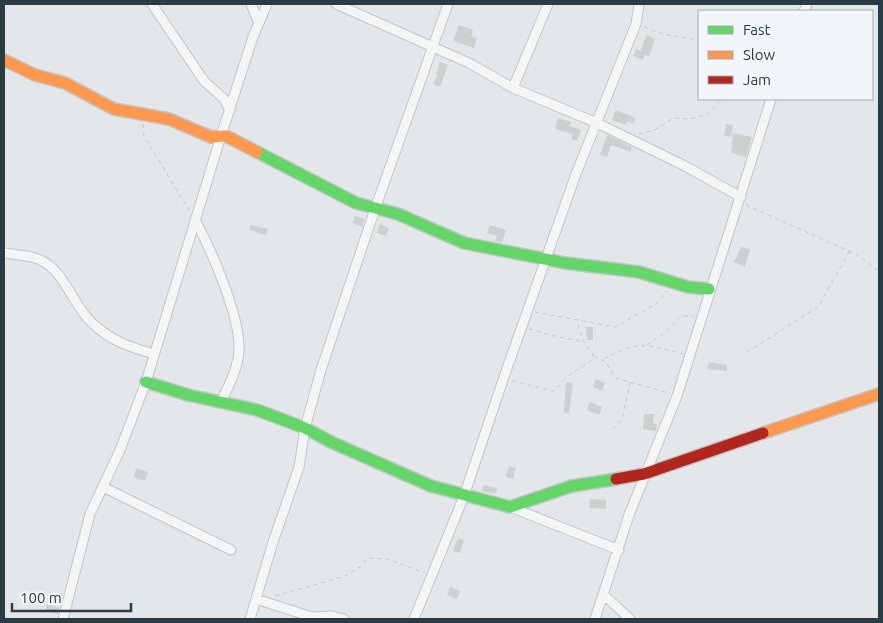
<svg xmlns="http://www.w3.org/2000/svg" width="883" height="623" font-family="Ubuntu,sans-serif">
<style>
.building{fill:#cdd0d1}
.lines{fill:none;stroke-linecap:round;stroke-linejoin:round}
.street-casing{stroke:#c2c5c7;stroke-width:11}
.fast-casing{stroke:#c2c5c7;stroke-width:14}
.slow-casing{stroke:#c2c5c7;stroke-width:14}
.jam-casing{stroke:#c2c5c7;stroke-width:14}
.path{stroke:#c4c7c9;stroke-width:1;stroke-dasharray:4 4;stroke-linecap:butt}
.street{stroke:#f3f5f6;stroke-width:9}
.fast{stroke:#63d668;stroke-width:11}
.slow{stroke:#ff974d;stroke-width:11}
.jam{stroke:#b3261e;stroke-width:11}
</style>
<rect width="100%" height="100%" fill="#e4e7e9"/>
<path class="building" d="M459,25l14,5 -2,6 6,2 -3,10 -21,-7z
M646,35l9,4 -6,17 -5,-1 -1,5 -10,-4 3,-7 5,2z
M440,62l8,3 -8,22 -7,-3 5,-9 -2,-1z
M616,110l20,8 -2,6 -6,-3 -2,4 -14,-5z
M558,118l13,4 -1,4 11,4 -4,11 -6,-2 2,-5 -18,-5z
M726,124l7,1 -2,12 -7,-1z
M733,133l19,4 -6,20 -15,-4z
M607,135l25,12 -1,5 -20,-7 -4,12 -7,-2z
M355,216l10,3 -3,8 -10,-4z
M380,224l9,4 -3,8 -9,-3z
M250,225l18,4 -2,6 -17,-5z
M490,225l16,5 -4,12 -7,-1 2,-5 -10,-3z
M741,247l9,2 -5,18 -11,-5z
M586,327h7v13h-6z
M709,362l18,3v6l-20,-2z
M596,379l9,4 -3,8 -9,-4z
M566,382l7,1 -4,30h-5z
M590,402l12,5 -3,8 -12,-5z
M644,414h10l-1,9 4,1 -1,7 -13,-2z
M509,466l7,2 -3,11 -7,-2z
M136,468l12,4 -3,9 -11,-4z
M483,485l14,3 -1,6 -14,-3z
M590,499l16,1v9l-17,-1z
M458,538l6,2 -4,13 -7,-2z
M450,587l10,4 -3,8 -10,-4z
M47,604l12,4 -1,6 -13,-4z"/>
<g class="lines">
<g class="street-casing">
<path id="street" d="M152,4l52,77 20,18 6,11
M251,4l8,19
M336,4l133,59 44,25 84,35 86,42 58,32
M804,11l3,-7
M513,88l35,-84
M195,220c16,29 46,98 44,131 -1,17 -10,35 -18,50
M4,253c11,2 23,2 34,6 25,9 34,44 52,62 19,19 39,26 64,33
M103,487l128,63
M510,507l109,43
M605,596l25,23
M256,599l56,18 20,-1 12,3
M63,619l27,-105 30,-64 26,-68 75,-246 32,-99 14,-33
M250,619l23,-77 26,-75 6,-39 16,-58 54,-161 73,-205
M414,619l50,-123 41,-122 71,-200 60,-150 3,-20
M595,619l34,-104 48,-119 94,-297"/>
</g>
<g class="fast-casing">
<path id="fast" d="M257,152l99,51 42,11 66,29 101,20 74,9 49,15 21,2
M146,382l42,13 69,15 48,18 28,15 98,43 79,21 62,-21 44,-7"/>
</g>
<g class="slow-casing">
<path id="slow" d="M4,60l31,15 30,8 49,26 55,10 42,18 15,-1 31,16
M763,433l116,-39"/>
</g>
<g class="jam-casing">
<path id="jam" d="M616,479l28,-5 119,-41"/>
</g>
<path class="path" d="M644,27l19,7 36,6
M143,124l1,12 45,74
M639,134l15,-4 20,-12 16,1 18,-5 14,-15
M746,205l112,50 21,16
M535,312l80,15 41,-23 11,-13
M529,329l25,7 30,6
M647,345l19,-13 15,-16h13
M747,352l71,-45 31,-55
M594,356l12,6 9,16 54,15
M604,359c33,-19 42,-15 79,-5
M512,381l42,10 14,-15 23,-15 2,-7 -11,-15 -5,-17
M613,429l9,-9 8,-38
M275,596l70,-20 15,-9 7,-9 20,1 38,14"/>
<use href="#street" class="street"/>
<use href="#fast" class="fast"/>
<use href="#slow" class="slow"/>
<use href="#jam" class="jam"/>
</g>
<rect width="883" height="623" fill="none" stroke="#2a3b43" stroke-width="10"/>
<rect x="698" y="10" width="175" height="90" fill="#f2f6f8" stroke="#a2abb0"/>
<rect x="708" y="26" width="25" height="8" fill="#63d668" stroke="#a2abb0"/>
<text x="743" y="35" font-size="15" fill="#2a3b43">Fast</text>
<rect x="708" y="51" width="25" height="8" fill="#ff974d" stroke="#a2abb0"/>
<text x="743" y="60" font-size="15" fill="#2a3b43">Slow</text>
<rect x="708" y="76" width="25" height="8" fill="#b3261e" stroke="#a2abb0"/>
<text x="743" y="85" font-size="15" fill="#2a3b43">Jam</text>
<path d="M12 603v8h119v-8" fill="none" stroke="#2a3b43" stroke-width="2.5"/>
<text x="20" y="603" font-size="15" fill="#2a3b43" stroke="#f2f6f8" stroke-width="4" paint-order="stroke">100 m</text>
</svg>
